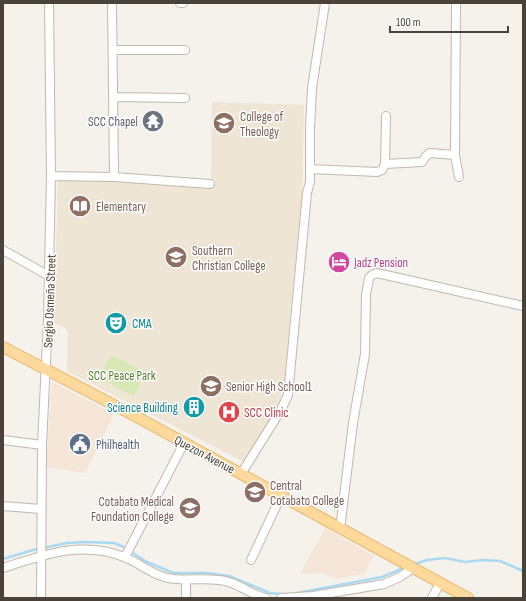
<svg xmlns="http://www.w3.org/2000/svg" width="526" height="601" font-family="'Sofia Sans Condensed',sans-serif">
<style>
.commercial{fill:#f6e6d7}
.education{fill:#eee5d5}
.green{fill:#d6e9b4}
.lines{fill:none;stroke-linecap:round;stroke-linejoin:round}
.stream{stroke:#a9daf1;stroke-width:2.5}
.minor-casing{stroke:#c1b8ad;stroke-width:10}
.major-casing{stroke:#e4b56a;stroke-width:12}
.minor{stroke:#fff;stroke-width:8}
.major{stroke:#fed99c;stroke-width:10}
.labels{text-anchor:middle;stroke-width:3;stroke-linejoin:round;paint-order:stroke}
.education-label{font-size:13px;fill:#785e54;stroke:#fff;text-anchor:start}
.worship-label{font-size:13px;fill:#5b616d;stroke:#fff;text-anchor:end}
.hotel-label{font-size:13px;fill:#b23c85;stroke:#fff;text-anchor:start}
.street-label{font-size:13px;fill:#4a4239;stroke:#fff}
.culture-label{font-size:13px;fill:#0d838f;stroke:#fff;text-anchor:start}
.park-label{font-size:13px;fill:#517d2b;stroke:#fff}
.health-label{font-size:13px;fill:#be3a42;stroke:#fff;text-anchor:start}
.service-label{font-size:13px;fill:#4e5e75;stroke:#fff;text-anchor:start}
</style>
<rect width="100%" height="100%" fill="#f5f1eb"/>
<path class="commercial" d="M52,382l62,32 -29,59 -39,-6z
M325,528l49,28 -10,18 -30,5 -12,-6 -22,1z"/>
<path class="education" d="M212,102l92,3 -2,90 -19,197 -7,19 -32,51 -177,-91 1,-41 -14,-7 4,-144 63,2 90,5z"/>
<path class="green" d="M111,355l34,17 -11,24 -35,-18z"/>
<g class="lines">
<path class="stream" d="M3,559l30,-9 34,-7 17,-1 30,1 10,4 21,14 28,12h34l22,3 41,17 12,1
M412,565l15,-5 18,-2 20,4 18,-2 17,1 23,10
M292,594l90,-17 24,-10"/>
<g class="minor-casing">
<path id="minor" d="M112,3l2,174
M180,3h3
M456,3l-1,152 4,22
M113,50h72
M113,97l72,1
M385,164l37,-2 4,-6 4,-3 25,2
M310,169l67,3 5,-2 3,-6 1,-48
M51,176l63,1 96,7
M3,250l46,26
M3,440l39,5
M241,474l40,-64 7,-15 19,-202 3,-11v-54l2,-40 13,-85
M3,506l38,3
M340,529l13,-106 12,-69 1,-59 3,-17 3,-3 5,-2 146,33
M125,557l59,-114
M251,560l30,-64
M3,568c40,-13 79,-28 121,-11 14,5 26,16 40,20 20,6 41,-1 61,4 15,3 26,14 41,17
M41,598l1,-153 6,-125 3,-144 -2,-173
M186,598v-18
M281,598l32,-2 71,-12 16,-7 13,-9
M432,598l8,-15"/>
</g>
<g class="major-casing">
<path id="major" d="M3,347l134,70 331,181"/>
</g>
<use href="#minor" class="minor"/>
<use href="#major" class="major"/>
</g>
<defs>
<g id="temple-disc" transform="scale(1.15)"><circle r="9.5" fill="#6b7280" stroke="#fff"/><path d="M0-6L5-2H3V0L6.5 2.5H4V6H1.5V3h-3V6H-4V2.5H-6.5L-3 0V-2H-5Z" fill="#fff"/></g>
<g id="university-disc" transform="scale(1.15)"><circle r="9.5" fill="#8d6e63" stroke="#fff"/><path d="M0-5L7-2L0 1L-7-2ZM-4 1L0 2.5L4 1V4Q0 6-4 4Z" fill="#fff"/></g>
<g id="library-disc" transform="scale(1.15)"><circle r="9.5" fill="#8d6e63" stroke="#fff"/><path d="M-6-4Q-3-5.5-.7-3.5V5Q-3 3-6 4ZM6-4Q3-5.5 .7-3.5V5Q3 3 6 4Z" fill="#fff"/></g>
<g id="hotel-disc" transform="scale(1.15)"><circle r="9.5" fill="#d1479c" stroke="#fff"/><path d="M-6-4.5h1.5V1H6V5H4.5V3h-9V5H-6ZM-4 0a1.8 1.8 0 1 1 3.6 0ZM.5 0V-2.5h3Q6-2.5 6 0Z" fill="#fff"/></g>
<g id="theatre-disc" transform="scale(1.15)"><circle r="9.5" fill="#0f9aa8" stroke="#fff"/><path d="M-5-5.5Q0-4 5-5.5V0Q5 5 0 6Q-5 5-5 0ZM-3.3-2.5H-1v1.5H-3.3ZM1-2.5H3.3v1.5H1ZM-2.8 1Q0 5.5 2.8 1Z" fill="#fff"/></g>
<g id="school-disc" transform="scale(1.15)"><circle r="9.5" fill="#8d6e63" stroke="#fff"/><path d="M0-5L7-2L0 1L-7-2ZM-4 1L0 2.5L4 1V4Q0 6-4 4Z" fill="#fff"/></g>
<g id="building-disc" transform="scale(1.15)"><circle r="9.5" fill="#0f9aa8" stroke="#fff"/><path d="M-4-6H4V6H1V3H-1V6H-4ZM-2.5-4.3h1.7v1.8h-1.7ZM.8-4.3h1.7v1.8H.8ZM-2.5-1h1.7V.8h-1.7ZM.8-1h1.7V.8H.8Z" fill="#fff"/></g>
<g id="hospital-disc" transform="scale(1.15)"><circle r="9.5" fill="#e0444e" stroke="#fff"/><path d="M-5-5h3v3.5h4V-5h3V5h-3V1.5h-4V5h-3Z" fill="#fff"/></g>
<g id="civic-disc" transform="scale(1.15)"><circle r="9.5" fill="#5c6f8a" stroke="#fff"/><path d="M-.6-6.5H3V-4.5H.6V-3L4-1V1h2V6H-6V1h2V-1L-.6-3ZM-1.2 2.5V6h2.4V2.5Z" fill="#fff"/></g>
</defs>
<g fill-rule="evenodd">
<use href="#temple-disc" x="153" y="121"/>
<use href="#university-disc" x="224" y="123"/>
<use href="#library-disc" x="80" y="206"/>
<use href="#university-disc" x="176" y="257"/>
<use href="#hotel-disc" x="339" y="262"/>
<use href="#theatre-disc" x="116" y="323"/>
<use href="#school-disc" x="211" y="386"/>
<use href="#building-disc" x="194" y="407"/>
<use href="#hospital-disc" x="229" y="412"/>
<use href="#civic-disc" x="80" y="444"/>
<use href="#university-disc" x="255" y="492"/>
<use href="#university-disc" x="190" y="508"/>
</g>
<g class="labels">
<g class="education-label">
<text x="240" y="121">College of<tspan x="240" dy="15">Theology</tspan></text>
<text x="96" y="211">Elementary</text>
<text x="192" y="255">Southern<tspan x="192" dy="15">Christian College</tspan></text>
<text x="226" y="391">Senior High School1</text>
<text x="270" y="490">Central<tspan x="270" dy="15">Cotabato College</tspan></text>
<text x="174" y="506" text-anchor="end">Cotabato Medical<tspan x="174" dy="15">Foundation College</tspan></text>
</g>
<g class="worship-label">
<text x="138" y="126">SCC Chapel</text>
</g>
<g class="hotel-label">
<text x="354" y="267">Jadz Pension</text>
</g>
<g class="street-label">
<text transform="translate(49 301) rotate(-88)" y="5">Sergio Osmeña Street</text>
<text transform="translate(205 454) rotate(28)" y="5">Quezon Avenue</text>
</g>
<g class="culture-label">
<text x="132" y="328">CMA</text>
<text x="178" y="412" text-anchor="end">Science Building</text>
</g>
<g class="park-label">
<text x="122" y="380">SCC Peace Park</text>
</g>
<g class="health-label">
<text x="244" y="417">SCC Clinic</text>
</g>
<g class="service-label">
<text x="96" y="449">Philhealth</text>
</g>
</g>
<rect width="526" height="601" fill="none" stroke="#4a4239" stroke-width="8"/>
<path d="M390 26v6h118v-6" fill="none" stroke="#4a4239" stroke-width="2"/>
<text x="396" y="26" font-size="12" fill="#4a4239" stroke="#ffffff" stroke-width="3" paint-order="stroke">100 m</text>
</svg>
